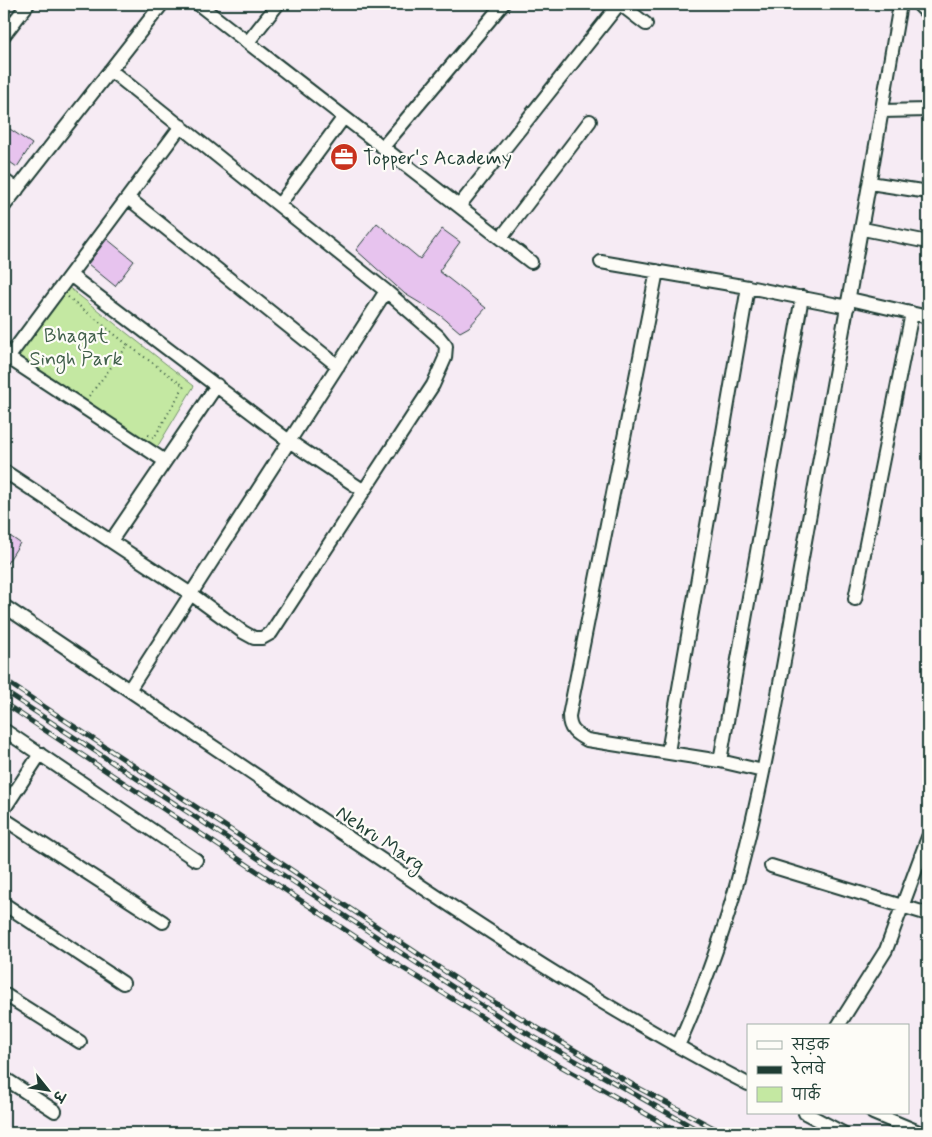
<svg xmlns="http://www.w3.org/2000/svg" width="932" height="1137" font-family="Mynerve,'Playpen Sans Deva',sans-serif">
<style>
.green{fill:#c4e8a2;stroke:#72926b}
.building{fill:#e7c3ee;stroke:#1f3d34}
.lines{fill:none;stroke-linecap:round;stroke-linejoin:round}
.minor-casing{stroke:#1f3d34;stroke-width:16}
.path{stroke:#1f3d34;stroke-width:2;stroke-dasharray:1 4;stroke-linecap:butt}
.minor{stroke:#fdfcf7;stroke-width:12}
.rail-casing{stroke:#1f3d34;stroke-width:5}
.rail{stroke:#fdfcf7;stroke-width:3;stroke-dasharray:9;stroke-linecap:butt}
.labels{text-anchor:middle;stroke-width:4.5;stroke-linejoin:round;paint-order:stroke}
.poi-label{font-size:20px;fill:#1f3d34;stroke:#fdfcf7;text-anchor:start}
.park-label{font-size:20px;fill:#405f4a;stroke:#fdfcf7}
.street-label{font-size:20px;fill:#1f3d34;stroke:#fdfcf7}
</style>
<rect width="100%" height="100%" fill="#f6ebf4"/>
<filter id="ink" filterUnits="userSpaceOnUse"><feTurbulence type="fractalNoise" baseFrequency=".02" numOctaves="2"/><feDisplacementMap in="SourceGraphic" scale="10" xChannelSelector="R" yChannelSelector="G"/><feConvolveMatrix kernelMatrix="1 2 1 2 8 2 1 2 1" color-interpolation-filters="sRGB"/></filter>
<g filter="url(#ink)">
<path class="green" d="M67,286l127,100 -38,63 -141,-93z"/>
<path class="building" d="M4,125l28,19 -15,23 -13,-9z
M377,223l43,36 22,-30 18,13 -21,29 47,37 -17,19 -9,5 -20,-17 -35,-21 -49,-44z
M107,239l27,22 -19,25 -27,-22z
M4,532l16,11 -16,25z"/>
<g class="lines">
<g class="minor-casing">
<path id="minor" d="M198,4l333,258
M620,4l26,20
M918,4l10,10
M4,35l24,-31
M248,42l30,-38
M882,111l46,-1
M383,147l120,-143
M4,180l13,10
M870,183l58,9
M128,198l210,168
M279,205l65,-88
M4,206l158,-202
M459,206l160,-202
M863,229l65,13
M501,238l89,-117
M601,262l147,25 100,20
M657,271l-88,445c0,14 7,18 18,24l133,21 43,10
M70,275l219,166 75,50
M850,299l78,18
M4,355l161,106
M8,358l173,-232
M4,471l187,123 52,38 11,6h8l9,-5 162,-248 12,-27 1,-12 -8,-10 -52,-45 -276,-221
M111,541l106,-156
M855,599l57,-286
M4,606c123,83 246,165 369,248 122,82 245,163 375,230
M129,690l257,-399
M4,730l192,130
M668,752l80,-465
M720,761l82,-464
M4,809l36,-55
M4,819l159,103
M771,866l157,48
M4,904l119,79
M4,994l76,48
M838,1026l48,-76 42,-113
M678,1046c24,-54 45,-110 60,-167 28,-105 45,-213 64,-321 34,-184 67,-369 98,-554
M4,1078l51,33
M805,1113l38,20
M873,1113l48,20"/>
</g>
<path class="path" d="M68,297l60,48 -39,51
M128,345l56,41 -30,52 -9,-5"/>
<use href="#minor" class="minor"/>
<g class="rail-casing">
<path id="rail" d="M4,680l460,304 169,101 90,48
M4,691l455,300 64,40 180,102
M4,703l397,264 156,97 123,69"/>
</g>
<use href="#rail" class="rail"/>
</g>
</g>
<defs>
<g id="office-disc" transform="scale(1.4375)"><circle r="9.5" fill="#c8321e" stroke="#fdfcf7"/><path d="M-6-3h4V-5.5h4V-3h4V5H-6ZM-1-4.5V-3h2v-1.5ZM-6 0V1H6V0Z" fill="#fff"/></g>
</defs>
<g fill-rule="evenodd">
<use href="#office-disc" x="344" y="157"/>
</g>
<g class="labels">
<g class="poi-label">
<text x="363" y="164">Topper's Academy</text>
</g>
<g class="park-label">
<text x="76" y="342">Bhagat<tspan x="76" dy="23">Singh Park</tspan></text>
</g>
<g class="street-label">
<text transform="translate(381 838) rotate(34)" y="7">Nehru Marg</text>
</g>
</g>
<rect width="932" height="1137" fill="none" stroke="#fdfcf7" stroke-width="20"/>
<rect x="10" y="10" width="912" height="1117" fill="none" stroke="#1f3d34" stroke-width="2" filter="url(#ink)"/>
<rect x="747" y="1024" width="162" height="90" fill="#fdfcf7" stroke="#a4b0a9"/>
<rect x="757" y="1041" width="25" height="8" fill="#fdfcf7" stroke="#a4b0a9"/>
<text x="792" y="1050" font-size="15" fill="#1f3d34">सड़क</text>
<rect x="757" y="1066" width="25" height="8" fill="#1f3d34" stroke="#a4b0a9"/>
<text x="792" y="1074" font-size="15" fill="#1f3d34">रेलवे</text>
<rect x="757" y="1087" width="25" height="15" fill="#c4e8a2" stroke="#a4b0a9"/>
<text x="792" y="1100" font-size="15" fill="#1f3d34">पार्क</text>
<g transform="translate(48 1090) rotate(120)" stroke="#fdfcf7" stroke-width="4" paint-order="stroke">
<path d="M0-4L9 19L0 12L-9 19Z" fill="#1f3d34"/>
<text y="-8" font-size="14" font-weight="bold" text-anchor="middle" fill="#1f3d34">उ</text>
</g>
</svg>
